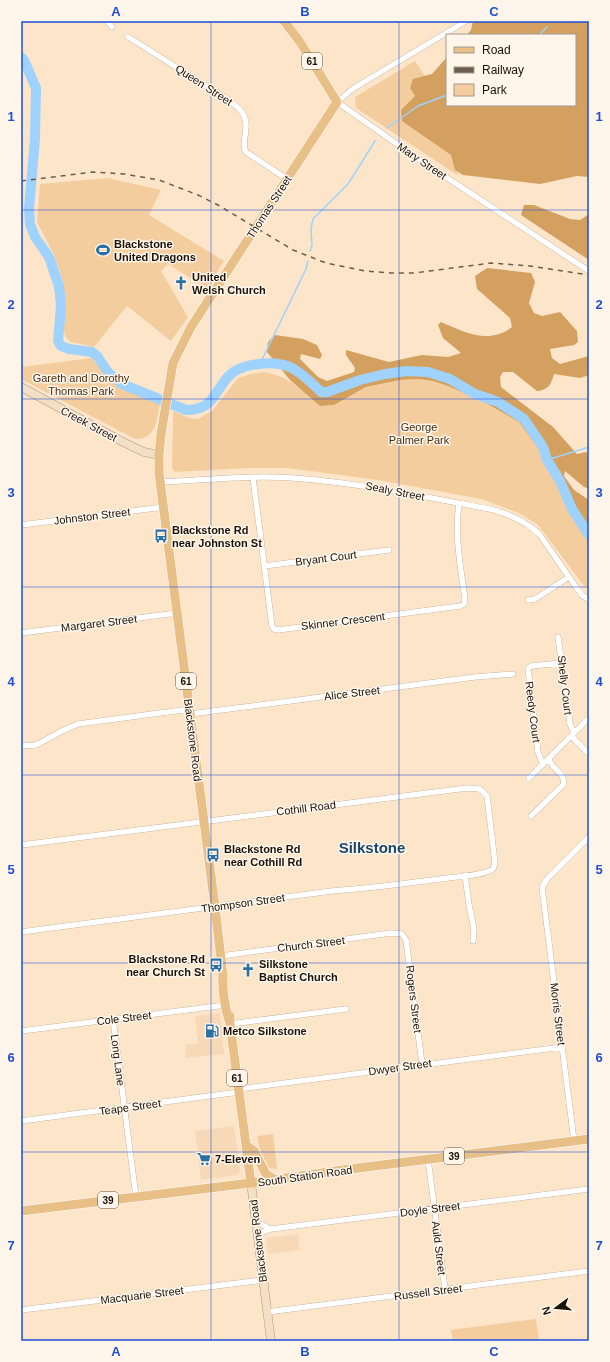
<svg xmlns="http://www.w3.org/2000/svg" width="610" height="1362" font-family="Helvetica,sans-serif">
<style>
.built{fill:#f7d9b8}
.green{fill:#f4cd9f}
.forest{fill:#d3a060}
.lines{fill:none;stroke-linecap:round;stroke-linejoin:round}
.stream{stroke:#9fd2fd;stroke-width:1.5}
.river{stroke:#9fd2fd;stroke-width:10}
.minor-casing{stroke:#af997f;stroke-width:6}
.secondary-casing{stroke:#af997f;stroke-width:9}
.primary-casing{stroke:#fff;stroke-width:10}
.minor{stroke:#fff;stroke-width:5.5}
.secondary{stroke:#f3dfc3;stroke-width:8}
.primary{stroke:#e7bf87;stroke-width:9}
.rail{stroke:#6b5d4d;stroke-width:1.5;stroke-dasharray:5 5;stroke-linecap:butt}
.grid{fill:none;stroke:#1d4ed8;stroke-width:1;stroke-opacity:0.55}
.labels{text-anchor:middle;stroke-width:3;stroke-linejoin:round;paint-order:stroke}
.shield{fill:#fff5ea;stroke:#5f574c;stroke-width:1}
.shield-label{font-size:10px;font-weight:bold;fill:#1b1309}
.street-label{font-size:11px;fill:#1b1309;stroke:#fff5ea}
.poi-label{font-size:11px;font-weight:bold;fill:#1b1309;stroke:#fff5ea;text-anchor:start}
.park-label{font-size:11px;fill:#463014;stroke:#fff5ea}
.district-label{font-size:15px;font-weight:bold;fill:#18486c;stroke:#fff5ea}
.neatline{fill:none;stroke:#1d4ed8;stroke-width:1.5}
.grid-label{font-size:13px;text-anchor:middle;font-weight:bold;fill:#1d4ed8}
</style>
<rect width="100%" height="100%" fill="#fde5ca"/>
<path class="built" d="M220,1013l4,41 -38,4 -1,-13 13,-2 -3,-27z
M234,1126l6,46 -3,3 -36,5 -6,-49z
M298,1234l2,16 -32,4 -2,-16z"/>
<path class="green" d="M415,61l58,88 -16,26 -101,-67 -1,-11z
M108,178l53,12 -12,25 75,46 -17,27 -39,-24 -7,7 27,46 -17,24 -44,-35 -33,41 -23,-5 -6,-6 -2,-10 3,-24 -5,-27 -7,-20 -17,-33 3,-38z
M92,358l13,17 17,13 38,15c-3,16 -4,37 -25,36l-114,-60v-12z
M264,372c27,5 36,17 56,34l14,-1 32,-18 34,-7 18,-1 15,2 15,5 36,16 35,20 28,38 21,51 21,30v48l-5,-3 -46,-61 -19,-12 -38,-14 -103,-19 -91,-12h-39l-73,4 -3,-3 1,-58 16,7 9,1 14,-8 26,-33 13,-4z
M273,1134l4,35 -8,-1 -9,-18 -3,-14z
M536,1319l3,22h-86l-2,-11z"/>
<path class="forest" d="M473,21h116v156l-12,-1 -37,8 -77,-9 -8,-5 -4,-15 -49,-34 -1,-11 14,-14 -5,-8 3,-9 19,-5 15,-17v48h128v-70h-108l4,-5z
M524,205h10l36,14 10,1 9,-6v46l-68,-45z
M487,268l44,5 4,9 -6,21 5,10 8,3 18,-4 17,19 1,11 -4,3 -24,4 2,9 8,6 29,-8v19l-9,3 -26,-4c-3,10 -5,16 -17,17l-24,-19h-10l-3,5 1,10 52,40 24,27 9,-2 3,2v35l-5,-2 -19,-16 -1,5 10,14 15,10v41l-21,-30 -21,-51 -28,-38 -35,-20 -36,-16 -15,-5 -15,-2 -18,1 -34,7 -32,18 -14,1 -30,-26 -23,-28 1,-10 7,-7 28,4 14,6 5,10 -2,4 -19,-5 -1,5 18,18 9,4 27,-9 1,-4 -9,-13v-5l43,12 33,-7 26,2 13,-4 -18,-15 -5,-13 3,-3c23,10 48,23 71,5l-2,-9 -33,-29 -2,-13z"/>
<g class="lines">
<path class="stream" d="M539,35l8,-8
M387,128l31,-22 29,-11
M310,251l2,-6 -1,-16 2,-10 35,-35 27,-43
M260,364l46,-95 2,-8
M547,460l42,-13"/>
<path class="river" d="M21,57l3,3 12,28 -1,50 -6,71 1,15 5,13 14,20 10,29 2,20 -3,35 3,5 8,3 23,3 5,4 11,16 14,12 64,26c26,0 27,-15 41,-32 12,-15 45,-18 63,-11 11,5 22,16 31,25h6l33,-12 25,-6 22,-3 21,1 22,7 25,15 23,8 26,17 19,28 4,13 13,21 12,28 17,26"/>
<g class="minor-casing">
<path id="minor" d="M107,21l5,6
M466,21l-112,67 -17,14 80,56 172,113
M128,37c25,15 49,31 73,46 12,7 35,19 42,31 8,14 -3,29 3,38l41,27
M253,478l19,148 2,3 4,1 182,-24 4,-2 1,-4c-4,-32 -11,-64 -6,-96
M160,482c44,-2 89,-7 133,-4 68,5 134,19 201,32 17,5 34,13 46,25l36,52 6,8 7,5
M21,525l143,-18
M264,566l125,-16
M528,600l7,-1 34,-22
M21,633l156,-20
M558,637l12,87 4,9
M190,714l285,-37 38,-3
M571,736l18,18
M21,746l15,-1 28,-15 14,-6 112,-15
M543,765l-5,-13 -10,-83 3,-3 31,-3
M529,778l60,-60
M531,816l32,-31c4,-11 -12,-16 -14,-26
M21,845l446,-57 13,1 7,7 8,67 -2,6c-11,7 -32,7 -45,9 -38,5 -77,10 -116,13l-311,41
M465,875l4,30 5,24 -1,12
M221,956l170,-23 11,1 4,6 1,7 15,117
M113,1019l23,178
M230,1024l116,-15
M21,1031l205,-26
M238,1089l324,-42
M21,1121l218,-29
M574,1141l-32,-254 5,-8 42,-42
M428,1159l17,130
M256,1222l15,7
M258,1238l5,-6 8,-3 318,-40
M21,1310l242,-30
M267,1312l322,-41"/>
</g>
<g class="secondary-casing">
<path id="secondary" d="M21,387l102,55 21,10 15,3
M251,1183l20,158"/>
</g>
<g class="primary-casing">
<path id="primary" d="M230,1016v8l21,159
M230,1023c-5,-13 -8,-34 -7,-47l-8,-69 -56,-434v-18l2,-21 12,-71 18,-36 146,-225 -37,-60 -16,-21
M247,1146l7,5 12,23 9,6
M21,1211l230,-28 99,-14 239,-30"/>
</g>
<use href="#minor" class="minor"/>
<use href="#secondary" class="secondary"/>
<use href="#primary" class="primary"/>
<path class="rail" d="M21,181l72,-9 31,2 35,6 39,15 20,10 75,45 33,13 39,8 26,2h23l77,-10 39,3 59,9"/>
</g>
<path class="grid" d="M211,21v1320M399,21v1320M21,210h568M21,399h568M21,587h568M21,775h568M21,963h568M21,1152h568"/>
<defs>
<g id="stadium-bare" transform="scale(1.08)"><path d="M0-5a6.5 5 0 1 0 0 10a6.5 5 0 1 0 0-10ZM-3.5-1.8h7v3.6h-7Z" fill="#2970a4" stroke="#fff5ea" stroke-width="2.5" paint-order="stroke"/></g>
<g id="church-bare" transform="scale(1.08)"><path d="M-1.2-6h2.4v3.5h3.3v2.4h-3.3V6h-2.4V-.1h-3.3v-2.4h3.3Z" fill="#2970a4" stroke="#fff5ea" stroke-width="2.5" paint-order="stroke"/></g>
<g id="bus-bare" transform="scale(1.08)"><path d="M-5-6H5V4H4V6H2V4H-2V6H-4V4H-5ZM-3.5-4V0h7V-4ZM-3.5 1.2v1.5H-2V1.2ZM2 1.2v1.5H3.5V1.2Z" fill="#2970a4" stroke="#fff5ea" stroke-width="2.5" paint-order="stroke"/></g>
<g id="fuel-bare" transform="scale(1.08)"><path d="M-5.5-6h7V0h2V4h1.3V-2.5L3-4.5l.8-.8L6-3V5H2.5V1h-1V6h-7ZM-4.2-4.7v3.2H.2V-4.7Z" fill="#2970a4" stroke="#fff5ea" stroke-width="2.5" paint-order="stroke"/></g>
<g id="supermarket-bare" transform="scale(1.08)"><path d="M-6-5.5h2.5l.6 2H6L4.5 2H-2.5L-4.4-4H-6ZM-1.5 3.2a1.3 1.3 0 1 0 .1 0ZM3 3.2a1.3 1.3 0 1 0 .1 0Z" fill="#2970a4" stroke="#fff5ea" stroke-width="2.5" paint-order="stroke"/></g>
</defs>
<g fill-rule="evenodd">
<use href="#stadium-bare" x="103" y="250"/>
<use href="#church-bare" x="181" y="283"/>
<use href="#bus-bare" x="161" y="536"/>
<use href="#bus-bare" x="213" y="855"/>
<use href="#bus-bare" x="216" y="965"/>
<use href="#church-bare" x="248" y="970"/>
<use href="#fuel-bare" x="212" y="1031"/>
<use href="#supermarket-bare" x="204" y="1159"/>
</g>
<g class="labels">
<g class="shield">
<rect x="302" y="53" width="20" height="16" rx="3"/>
<rect x="176" y="673" width="20" height="16" rx="3"/>
<rect x="227" y="1070" width="20" height="16" rx="3"/>
<rect x="444" y="1148" width="20" height="16" rx="3"/>
<rect x="98" y="1192" width="20" height="16" rx="3"/>
</g>
<g class="shield-label">
<text x="312" y="65">61</text>
<text x="186" y="685">61</text>
<text x="237" y="1082">61</text>
<text x="454" y="1160">39</text>
<text x="108" y="1204">39</text>
</g>
<g class="street-label">
<text transform="translate(204 85) rotate(33)" y="4">Queen Street</text>
<text transform="translate(422 161) rotate(34)" y="4">Mary Street</text>
<text transform="translate(269 207) rotate(-57)" y="4">Thomas Street</text>
<text transform="translate(89 424) rotate(28)" y="4">Creek Street</text>
<text transform="translate(395 491) rotate(11)" y="4">Sealy Street</text>
<text transform="translate(92 516) rotate(-7)" y="4">Johnston Street</text>
<text transform="translate(326 558) rotate(-7)" y="4">Bryant Court</text>
<text transform="translate(343 621) rotate(-7)" y="4">Skinner Crescent</text>
<text transform="translate(99 623) rotate(-7)" y="4">Margaret Street</text>
<text transform="translate(565 685) rotate(83)" y="4">Shelly Court</text>
<text transform="translate(352 693) rotate(-7)" y="4">Alice Street</text>
<text transform="translate(533 712) rotate(83)" y="4">Reedy Court</text>
<text transform="translate(193 740) rotate(83)" y="4">Blackstone Road</text>
<text transform="translate(306 808) rotate(-7)" y="4">Cothill Road</text>
<text transform="translate(243 903) rotate(-8)" y="4">Thompson Street</text>
<text transform="translate(311 944) rotate(-7)" y="4">Church Street</text>
<text transform="translate(414 999) rotate(83)" y="4">Rogers Street</text>
<text transform="translate(558 1014) rotate(83)" y="4">Morris Street</text>
<text transform="translate(124 1018) rotate(-7)" y="4">Cole Street</text>
<text transform="translate(118 1060) rotate(83)" y="4">Long Lane</text>
<text transform="translate(400 1067) rotate(-8)" y="4">Dwyer Street</text>
<text transform="translate(130 1107) rotate(-8)" y="4">Teape Street</text>
<text transform="translate(305 1176) rotate(-8)" y="4">South Station Road</text>
<text transform="translate(430 1209) rotate(-7)" y="4">Doyle Street</text>
<text transform="translate(258 1241) rotate(-97)" y="4">Blackstone Road</text>
<text transform="translate(439 1248) rotate(83)" y="4">Auld Street</text>
<text transform="translate(428 1292) rotate(-7)" y="4">Russell Street</text>
<text transform="translate(142 1295) rotate(-7)" y="4">Macquarie Street</text>
</g>
<g class="poi-label">
<text x="114" y="248">Blackstone<tspan x="114" dy="13">United Dragons</tspan></text>
<text x="192" y="281">United<tspan x="192" dy="13">Welsh Church</tspan></text>
<text x="172" y="534">Blackstone Rd<tspan x="172" dy="13">near Johnston St</tspan></text>
<text x="224" y="853">Blackstone Rd<tspan x="224" dy="13">near Cothill Rd</tspan></text>
<text x="205" y="963" text-anchor="end">Blackstone Rd<tspan x="205" dy="13">near Church St</tspan></text>
<text x="259" y="968">Silkstone<tspan x="259" dy="13">Baptist Church</tspan></text>
<text x="223" y="1035">Metco Silkstone</text>
<text x="215" y="1163">7-Eleven</text>
</g>
<g class="park-label">
<text x="81" y="382">Gareth and Dorothy<tspan x="81" dy="13">Thomas Park</tspan></text>
<text x="419" y="431">George<tspan x="419" dy="13">Palmer Park</tspan></text>
</g>
<g class="district-label">
<text x="372" y="853">Silkstone</text>
</g>
</g>
<rect width="610" height="1362" fill="none" stroke="#fff5ea" stroke-width="44"/>
<rect x="446" y="34" width="130" height="72" fill="#fff5ea" stroke="#a49b90"/>
<rect x="454" y="47" width="20" height="6" fill="#e7bf87" stroke="#a49b90"/>
<text x="482" y="54" font-size="12" fill="#1b1309">Road</text>
<rect x="454" y="67" width="20" height="6" fill="#6b5d4d" stroke="#a49b90"/>
<text x="482" y="74" font-size="12" fill="#1b1309">Railway</text>
<rect x="454" y="84" width="20" height="12" fill="#f4cd9f" stroke="#a49b90"/>
<text x="482" y="94" font-size="12" fill="#1b1309">Park</text>
<g transform="translate(556 1308) rotate(254)" stroke="#fff5ea" stroke-width="3" paint-order="stroke">
<path d="M0-3L7 15L0 10L-7 15Z" fill="#1b1309"/>
<text y="-6" font-size="11" font-weight="bold" text-anchor="middle" fill="#1b1309">N</text>
</g>
<rect x="22" y="22" width="566" height="1318" class="neatline"/>
<g class="grid-label">
<text x="116" y="16">A</text>
<text x="305" y="16">B</text>
<text x="494" y="16">C</text>
<text x="11" y="121">1</text>
<text x="599" y="121">1</text>
<text x="11" y="309">2</text>
<text x="599" y="309">2</text>
<text x="11" y="497">3</text>
<text x="599" y="497">3</text>
<text x="11" y="686">4</text>
<text x="599" y="686">4</text>
<text x="11" y="874">5</text>
<text x="599" y="874">5</text>
<text x="11" y="1062">6</text>
<text x="599" y="1062">6</text>
<text x="11" y="1250">7</text>
<text x="599" y="1250">7</text>
<text x="116" y="1356">A</text>
<text x="305" y="1356">B</text>
<text x="494" y="1356">C</text>
</g>
</svg>
